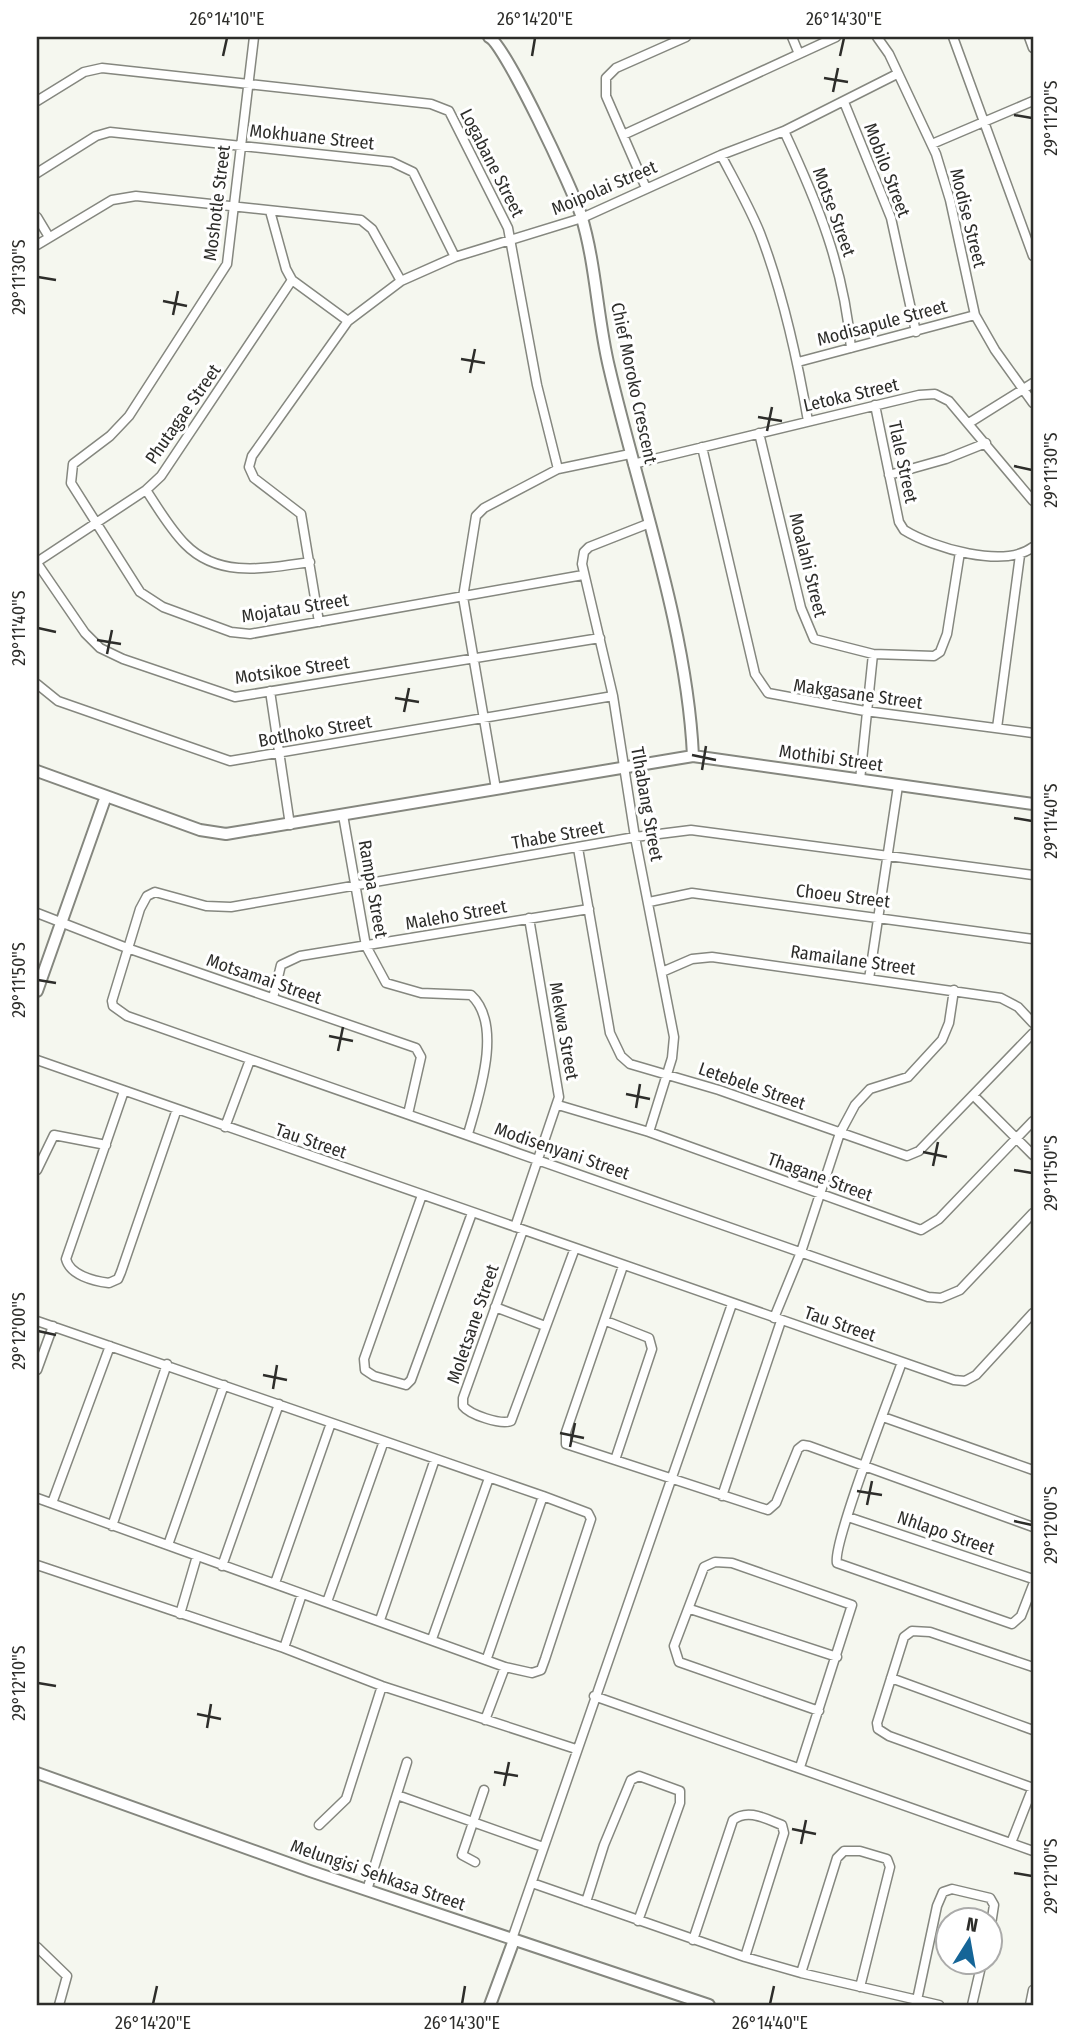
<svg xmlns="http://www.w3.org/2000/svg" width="1070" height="2042" font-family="'Fira Sans Condensed',sans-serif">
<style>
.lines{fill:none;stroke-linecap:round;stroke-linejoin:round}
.street-casing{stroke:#85877f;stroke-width:11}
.secondary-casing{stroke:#85877f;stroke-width:14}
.street{stroke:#fff;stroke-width:8}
.secondary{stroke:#fff;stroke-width:10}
.ticks{fill:none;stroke:#2d2d2a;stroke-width:2.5}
.labels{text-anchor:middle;stroke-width:6;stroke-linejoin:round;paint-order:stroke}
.street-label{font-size:18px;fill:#2d2d2a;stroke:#fff}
.neatline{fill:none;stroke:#2d2d2a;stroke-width:2.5}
.ticks-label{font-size:18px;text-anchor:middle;fill:#2d2d2a}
</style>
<rect width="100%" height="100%" fill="#f5f7ef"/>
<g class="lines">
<g class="street-casing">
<path id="street" d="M254,37l-27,227 -98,152 -19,20 -37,28 -2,19 69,109 23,15 68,25 19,2 333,-59
M792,37l7,17
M877,37l12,17 47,100 14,46 25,115 20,35 38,53
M953,37l80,219
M1029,37l4,11
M37,101l47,-29 18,-4 329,36 18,7 59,117 29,157 21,84
M844,102l47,116 25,114
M784,131c34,73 60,136 67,217
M623,135l213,-98
M932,144l101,-43
M721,155c13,25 28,51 39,78 23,60 37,124 48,188
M37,173l59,-37 14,-4 282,30 21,10 42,85
M646,188l-40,-92v-18l10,-10 70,-31
M270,211l16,58 6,11 56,41
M37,217l12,20
M37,245l75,-45 24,-4 225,24 11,9 29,52
M798,362l177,-47
M875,405l24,117 5,8c29,18 100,39 129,17
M969,423l64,-40
M759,433l42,175 13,31 59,15 61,2 6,-4 7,-18 13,-82
M702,447l53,227 13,19 97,18 168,22
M633,464l286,-69 16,-1 14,7 84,100
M889,475l57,-16 40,-16
M146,490c12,18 24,39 39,54 34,35 82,24 125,18
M37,562l109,-72 15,-14 131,-196
M37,563l48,70 15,15 23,11 112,38 365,-59
M319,622l-18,-108 -47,-36 -5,-11 3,-11 96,-135 53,-40 54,-24 127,-39 139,-63 63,-24 113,-57
M37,684l21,17 172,60 383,-65
M270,691l20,134
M997,728l23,-173
M860,780l13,-126
M496,789l-33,-192 13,-81 8,-8 74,-39 72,-15
M343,815l23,131 20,37 35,10 50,2c33,30 7,103 -3,139
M578,848l32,185 11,23 9,8 89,26 188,66 12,-5 114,-118
M1033,875l-342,-45 -56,7 -404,70 -25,-1 -51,-14 -8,4 -7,13 -28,92 1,5 14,10 801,281 13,1 19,-8 73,-77
M649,902l43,-9 341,46
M37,913l90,35 289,100 5,9 -13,57
M662,972l30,-13 20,-2 289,41 17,9 15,16
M869,979l29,-193
M273,998l8,-33 19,-9 289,-47
M37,1060l917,320 11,1 11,-6 57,-62
M124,1091l-58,168c4,16 27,22 43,24l9,-4 3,-7 56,-163
M973,1095l60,60
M558,1105l91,27 272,98 18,-11 94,-98
M225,1127l25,-67
M649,1132l23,-74 2,-21 -39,-200 -22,-141 -31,-132 2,-12 5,-5 61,-24
M37,1170l17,-35 52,10
M422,1195l-58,164 1,11 9,6 32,9 5,-5 61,-167
M515,1227l44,-130 -30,-179
M523,1230l-60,168v8c7,9 38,19 48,15l64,-173
M623,1266l-57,166v12l202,66 8,-7 22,-54 5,-4 6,1 224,81
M495,1307l50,19
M774,1318l27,-66 39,-119 15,-28 15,-16 38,-12 34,-37 7,-17 5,-33
M37,1321l506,175 45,17 3,6 -46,140 -4,11 -9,3 -27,-6 -468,-169
M606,1321l43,17 3,11 -37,111
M902,1362c-10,29 -70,182 -65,201l175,61 9,-8 12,-31
M37,1370l16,-44
M883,1417l150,53
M722,1496l59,-175
M52,1503l58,-157
M848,1517l185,62
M112,1526l55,-162
M168,1545l56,-160
M37,1565l247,83 98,38 194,63
M222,1566l57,-162
M275,1583l56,-160
M327,1602l57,-161
M690,1609l147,48
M180,1614l17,-58
M380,1620l55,-161
M432,1639l57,-161
M284,1648l18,-54
M487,1658l56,-162
M891,1678l142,52
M594,1696l439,155
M485,1720l20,-53
M800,1767l52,-162 -120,-42 -17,-1 -11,5 -30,79 5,16 140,49
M1033,1788l-144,-52 -11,-7 -1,-6 27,-86 8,-6 18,1 103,35
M397,1795l146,52
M319,1825l27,-26 36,-113
M1011,1843l22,-56
M475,1862l-13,-7 22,-65
M532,1883l213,74 56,16 138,32
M367,1890l40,-128
M586,1902l18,-57 27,-65 8,-4 41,15v12l-42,118
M512,1939l220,-635
M693,1940l40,-120c15,-12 33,-1 49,5l2,8 -39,124
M37,1947l30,29 -8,29
M801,1973l36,-115 7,-7h16l27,8 3,8 -30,120
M917,2000l20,-94 6,-14 9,-3 38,9 4,7 -4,26
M972,2005l10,-43
M1030,2005l3,-15"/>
</g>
<g class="secondary-casing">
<path id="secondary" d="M489,37c16,7 84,153 92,178 15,49 16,102 28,152 29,125 78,260 84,389
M37,771l163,59 26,4 467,-78 340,48
M37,991l69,-195
M37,1773l273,98 399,134
M490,2005l24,-65"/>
</g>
<use href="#street" class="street"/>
<use href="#secondary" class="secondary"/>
</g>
<path class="ticks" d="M223,56l4,-18M532,56l3,-18M840,56l4,-18M824,78l24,4M833,92l5,-24M1014,115l18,3M38,277l18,3M163,301l24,5M173,315l5,-24M461,359l24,4M470,373l5,-24M758,417l24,4M767,431l5,-24M1014,466l18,4M38,628l18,4M97,640l24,4M107,654l5,-24M395,698l24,4M404,712l5,-24M692,755l24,5M702,770l4,-24M1014,818l18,3M38,980l18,3M329,1036l24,5M338,1051l5,-24M626,1094l24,5M636,1108l4,-24M923,1152l24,5M933,1166l5,-24M1014,1170l18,3M38,1331l18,4M263,1375l24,5M273,1389l4,-24M560,1433l24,5M570,1447l5,-24M857,1491l25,4M867,1505l5,-24M1014,1521l18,4M38,1683l18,3M197,1714l24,5M207,1728l4,-24M494,1772l24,4M504,1786l5,-24M792,1829l24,5M801,1844l5,-24M1014,1873l18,3M153,2004l4,-18M462,2004l3,-18M770,2004l4,-18"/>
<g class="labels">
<g class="street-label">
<text transform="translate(312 137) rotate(6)" y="6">Mokhuane Street</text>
<text transform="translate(492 163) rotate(63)" y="6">Logabane Street</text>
<text transform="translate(887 170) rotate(69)" y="6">Mobilo Street</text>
<text transform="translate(604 188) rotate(-23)" y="6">Moipolai Street</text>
<text transform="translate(217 203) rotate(-83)" y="6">Moshotle Street</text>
<text transform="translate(834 212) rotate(70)" y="6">Motse Street</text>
<text transform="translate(968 218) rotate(76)" y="6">Modise Street</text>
<text transform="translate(882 323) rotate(-15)" y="6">Modisapule Street</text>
<text transform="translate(634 383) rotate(78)" y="6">Chief Moroko Crescent</text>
<text transform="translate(851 395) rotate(-13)" y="6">Letoka Street</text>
<text transform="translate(183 414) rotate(-55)" y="6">Phutagae Street</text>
<text transform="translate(903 462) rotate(78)" y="6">Tlale Street</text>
<text transform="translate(808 565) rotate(76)" y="6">Moalahi Street</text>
<text transform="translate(295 608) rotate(-9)" y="6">Mojatau Street</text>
<text transform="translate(292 670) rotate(-8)" y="6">Motsikoe Street</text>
<text transform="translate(858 694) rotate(8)" y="6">Makgasane Street</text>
<text transform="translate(315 731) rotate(-10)" y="6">Botlhoko Street</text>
<text transform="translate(831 758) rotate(8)" y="6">Mothibi Street</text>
<text transform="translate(647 804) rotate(80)" y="6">Tlhabang Street</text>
<text transform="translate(558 835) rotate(-10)" y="6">Thabe Street</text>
<text transform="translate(373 889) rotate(80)" y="6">Rampa Street</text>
<text transform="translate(843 896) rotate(7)" y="6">Choeu Street</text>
<text transform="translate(456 915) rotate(-10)" y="6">Maleho Street</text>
<text transform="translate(853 960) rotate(8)" y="6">Ramailane Street</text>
<text transform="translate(264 979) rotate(19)" y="6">Motsamai Street</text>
<text transform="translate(564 1031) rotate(80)" y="6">Mekwa Street</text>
<text transform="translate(752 1086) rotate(19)" y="6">Letebele Street</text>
<text transform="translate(311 1141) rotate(19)" y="6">Tau Street</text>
<text transform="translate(562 1151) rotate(19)" y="6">Modisenyani Street</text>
<text transform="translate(820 1177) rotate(20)" y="6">Thagane Street</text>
<text transform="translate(473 1324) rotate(-71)" y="6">Moletsane Street</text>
<text transform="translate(840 1324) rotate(19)" y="6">Tau Street</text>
<text transform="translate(946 1533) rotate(19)" y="6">Nhlapo Street</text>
<text transform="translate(378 1875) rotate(19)" y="6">Melungisi Sehkasa Street</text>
</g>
</g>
<rect width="1070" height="2042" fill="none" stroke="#ffffff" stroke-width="77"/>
<g transform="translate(969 1941) rotate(11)"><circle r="33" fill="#ffffff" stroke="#ababaa" stroke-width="2"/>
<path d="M0-5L12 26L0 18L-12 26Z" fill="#156597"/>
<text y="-10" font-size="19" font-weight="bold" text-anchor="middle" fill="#2d2d2a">N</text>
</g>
<rect x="38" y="38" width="994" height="1966" class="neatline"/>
<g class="ticks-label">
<text x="227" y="25">26°14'10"E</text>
<text x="535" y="25">26°14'20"E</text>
<text x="844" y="25">26°14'30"E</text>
<text transform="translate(1051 118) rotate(-90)" y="6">29°11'20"S</text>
<text transform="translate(19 277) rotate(-90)" y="6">29°11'30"S</text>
<text transform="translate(1051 470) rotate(-90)" y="6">29°11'30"S</text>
<text transform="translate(19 628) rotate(-90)" y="6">29°11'40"S</text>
<text transform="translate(1051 821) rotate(-90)" y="6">29°11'40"S</text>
<text transform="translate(19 980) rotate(-90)" y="6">29°11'50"S</text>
<text transform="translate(1051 1173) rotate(-90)" y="6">29°11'50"S</text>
<text transform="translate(19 1331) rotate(-90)" y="6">29°12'00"S</text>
<text transform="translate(1051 1525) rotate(-90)" y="6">29°12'00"S</text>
<text transform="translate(19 1683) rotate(-90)" y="6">29°12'10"S</text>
<text transform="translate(1051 1876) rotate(-90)" y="6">29°12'10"S</text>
<text x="153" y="2029">26°14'20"E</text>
<text x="462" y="2029">26°14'30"E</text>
<text x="770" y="2029">26°14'40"E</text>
</g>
</svg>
